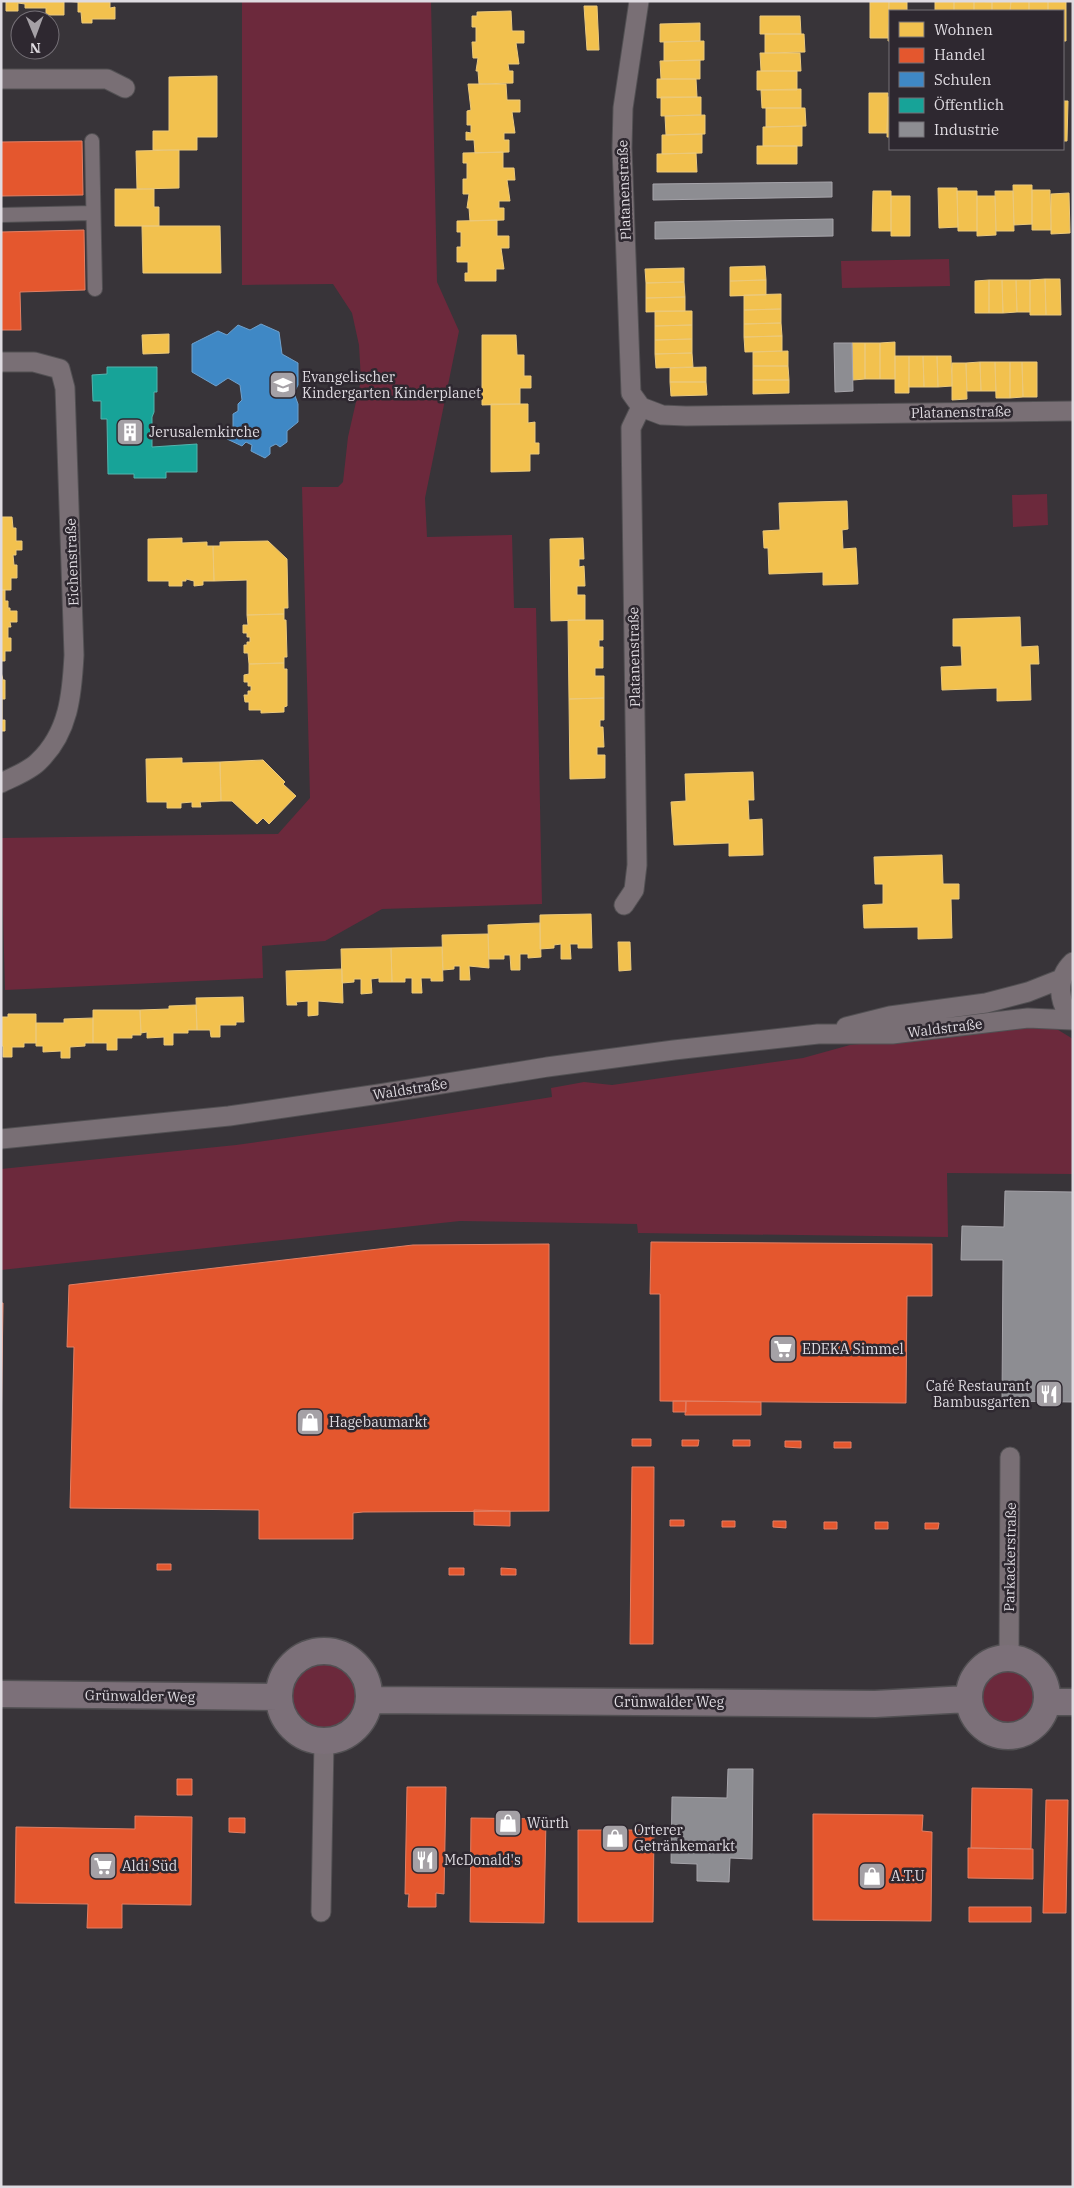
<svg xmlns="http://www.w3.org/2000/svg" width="1074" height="2188" font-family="'IBM Plex Serif',serif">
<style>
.green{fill:#6c293c}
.homes{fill:#f2c14e;stroke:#ecc97a}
.shops{fill:#e4572e;stroke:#e27f64}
.schools{fill:#3f88c5;stroke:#6fa1cd}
.public{fill:#17a398;stroke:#53b4ae}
.industry{fill:#8d8d92;stroke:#a6a4aa}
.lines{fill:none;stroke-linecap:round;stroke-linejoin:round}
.pedestrian-casing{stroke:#525053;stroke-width:16}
.minor-casing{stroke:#525053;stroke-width:21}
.secondary-casing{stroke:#525053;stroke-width:29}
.pedestrian{stroke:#796f75;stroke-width:14}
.minor{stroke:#796f75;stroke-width:19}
.secondary{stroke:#7c7079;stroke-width:26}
.labels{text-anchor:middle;stroke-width:5;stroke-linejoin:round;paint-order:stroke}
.street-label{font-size:14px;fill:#dfdbe1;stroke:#2e2830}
.poi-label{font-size:14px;fill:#dfdbe1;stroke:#2e2830;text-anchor:start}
</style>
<rect width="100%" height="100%" fill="#383439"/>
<path class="green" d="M242,1h189l6,281 22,49 -34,167 2,39 85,-2 2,73h22l6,296 -160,5 -57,32 -63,5 1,32 -258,12 -4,-152 277,-4 32,-36 -8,-311h36l5,-5 5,-45 13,-57 -2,-35 -7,-32 -19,-29 -91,1z
M949,259l1,27 -108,2 -1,-27z
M1047,494l1,31 -35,2 -1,-32z
M1015,1028h40l18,11v135l-126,-1 1,64 -310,-4 -1,-9 -177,-3 -459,49v-101l235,-24 147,-21 169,-27 -1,-9 33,-6 28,3 191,-27 47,-13z
M287 1697a37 37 0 1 1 74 0a37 37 0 1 1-74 0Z
M978 1697a30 30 0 1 1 60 0a30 30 0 1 1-60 0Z"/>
<path class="homes" d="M6,1h58v14h-18v-7h-21v-4l-7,-1v8h-12z
M64,1h46v7l5,-1v12h-23v4h-10l-1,-11h-3v-10z
M870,1h19l-1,37h-18z
M889,1l18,1v9h-17v30h-2z
M935,1h19v10h-19z
M954,1h20v10h-20z
M974,1l18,1v9h-18z
M1011,1h18v10h-19z
M1011,1l-1,10h-18v-10z
M1029,1h19v10h-19z
M1048,1h18v40h-3v-30h-15z
M584,6h13l2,44h-12z
M511,11l1,20h12v12h-8l3,21h-11l1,7h4v12l-34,1 -1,-13h-2l2,-13h-5l-1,-16h4v-15h-4v-11h5v-4z
M760,16h40l1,18h-41z
M700,23v18l-40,1v-18z
M765,34h39l1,18 -40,1z
M704,41v19l-40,1v-19z
M760,53h40l1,18h-40z
M700,60v19h-39l-1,-18z
M757,71h40v19h-40z
M217,76v61h-20v13h-44v-19h16v-54z
M657,79h39l1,18 -40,1z
M468,84h38l1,16h13v12h-8l3,21h-11v7h5v12l-34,1 -1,-13h-8v-8l5,1v-8h-4v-14l4,-1z
M801,89v19h-39l-1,-18z
M869,93h19l-1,40h-18z
M661,97h40v18l-40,1z
M888,97h2v40h-3z
M1063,101h5l-1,40h-4z
M766,108h39l1,18 -40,1z
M705,115v19l-39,1 -1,-19z
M802,126v20h-39v-19z
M702,134v19l-40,1v-19z
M757,146h40v18h-40z
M179,150v38l-42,1 -1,-38z
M503,152v16h11l1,12h-8l3,21h-11v7h5v12l-34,1 -1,-13h-2l2,-14h-6v-15h4v-16h-4v-10z
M696,153l1,19h-40v-18z
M1013,185h19v39l-18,1z
M938,188h19l1,39 -19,1z
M115,189h39v18h5v19h-44z
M1032,190h18l1,40h-19z
M873,191h18v40h-19z
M957,191h20v40h-19z
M995,191h18l1,40h-18z
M1069,193l1,40 -19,1v-40z
M891,196h19v40h-19z
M977,196h18l1,39 -19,1z
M497,220v16h12v12h-8l3,21h-8v12h-31v-8h3v-11h-11v-15h4v-15h-4v-11z
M142,226h78l1,47h-78z
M765,266l1,14 -36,1v-14z
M684,268v14l-38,1 -1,-14z
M1045,279h15l1,36h-15z
M1045,279l1,36h-16v-35z
M766,280v15l-36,1v-15z
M989,280h13l1,33h-14z
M989,280v33h-14v-32z
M1002,280h14l1,32 -14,1z
M1016,280h14v32h-13z
M684,282l1,15 -39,1v-15z
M781,294v15l-37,1v-15z
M685,297v14l-39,1v-14z
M781,309v14l-37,1v-14z
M655,311h37v14l-37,1z
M781,323l1,13 -38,1v-13z
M692,325v14l-37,1v-14z
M169,334v19l-26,1 -1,-19z
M482,335h34l1,20h7v21h7v12h-11v16l-38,1z
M782,336v15l-37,1 -1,-15z
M692,339v14l-37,1v-14z
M895,342v37h-15v-36z
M852,343h13v36l-12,1z
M865,343h15v36h-15z
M788,351v15h-35v-14z
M692,353l1,14 -37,1 -1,-14z
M895,356h14v37h-14z
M909,356h14l1,31h-15z
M923,356h14l1,31h-14z
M937,356h14l1,30 -14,1z
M980,362h15l1,29h-15z
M980,362l1,29h-14l-1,-28z
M995,362h15v36h-14z
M1010,362h12l1,35 -13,1z
M1022,362h15v35h-14z
M952,363h14l1,36 -15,1z
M753,366h35l1,14h-36z
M706,367v15h-36v-14z
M753,380h36v13l-36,1z
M670,382h36l1,13 -36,1z
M491,404h37v19l7,-1v21h4v11h-9v17l-39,1z
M847,501l1,28 -6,1 1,19 13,-1 2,36 -35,1v-13l-54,2 -1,-26h-4l-1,-17 17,-1 -1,-27z
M1,517h11l1,11h3v13h6v9h-6v5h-3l1,10h3v13h-6v12h-10z
M182,538v5l25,-1v4h6l1,35h-11v4l-9,1v-5l-8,-2v2h-4v5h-13v-5h-21v-42z
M583,538l1,21h-5v8l5,-1 1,20h-8v9h8v25l-34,1 -1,-82z
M268,541l19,18 1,49h-4v6l-37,1v-35l-33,1 -1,-35h7v-4z
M1,590h4v11h3v7h2v3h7v11h-7l1,5h-3v11h3v13h-6v10h-4z
M284,614v6h2l1,37h-3v6l-35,1 -1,-11h-4v-8h3v-3h3v-5h-3v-4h-4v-8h5l-1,-10z
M1020,617l1,30 17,-1 1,18h-9l1,36 -34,1v-13l-55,2 -1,-23 21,-1 -1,-20h-8v-27z
M568,620h35v20h-4v7h4v21h-8v8h9v22l-35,1z
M284,663v6h3v37l-3,1v5l-23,1v-3h-12v-8h-4l-1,-7h4v-4h3v-5h-3v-4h-4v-7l5,-1v-10z
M1,672l2,8h2v19h-3v21h3v11h-4z
M604,698v22h-4v7h3l1,20h-7v8h8v23l-35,1 -1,-80z
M182,758v5l38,-1 1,39 -21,1 1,5h-9v-5l-11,1v5h-14v-6h-20l-1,-43z
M263,760l22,22 -2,2 13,12 -27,28 -6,-6 -6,6 -25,-23h-11l-1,-39z
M753,772l1,28h-6l1,20 13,-1 1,36 -34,1v-13l-55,2 -3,-43 15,-1 -1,-27z
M942,855l1,29h16v15h-8l1,39 -34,1v-12l-54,1 -1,-23 20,-1v-20h-8l-1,-27z
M591,914l1,34h-14v-4h-8l1,15h-10v-15l-7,1v3l-14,1v-34z
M540,923l1,34 -13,1v-4h-8v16h-9l-1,-15h-6v4h-15l-1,-34z
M488,934l1,34 -20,-2 1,14h-10v-14h-6v3l-11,1 -1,-35z
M618,942h12l1,28 -12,1z
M442,947l1,34h-12v-3h-10l1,15h-10v-15h-7v4h-13l-1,-34z
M391,948l1,34h-13v-4l-8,1 1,14 -11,1v-15h-7v3l-12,1 -1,-34z
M342,969l1,34 -25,-2v14l-10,1v-15l-12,1 1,3h-10l-1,-34z
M243,997l1,25h-8v3h-16v12h-9l-1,-7h-13l-1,-32z
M196,1005l1,25h-9v3h-15v12h-9v-8l-17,1v-6l-6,1 -1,-23 29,-1v-3z
M93,1010h47l1,25h-9v3h-15v12h-10v-7h-14z
M8,1014h28v29h-12v4h-12v10h-9v-11h-2v-29h7z
M93,1018v25h-8v3l-15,1v11h-9v-7l-18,1v-6h-7v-23h28v-4z"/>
<path class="shops" d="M82,141l1,54 -82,1v-54z
M84,230l1,60 -65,2 1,38h-20v-98z
M651,1242l281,2v52h-25l-1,107 -246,-2v-107h-10z
M549,1244v267l-186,1 -10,1v26h-94v-29l-189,-2 4,-161h-7l2,-62 344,-40z
M1,1303h2l-2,138z
M673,1401h13v11h-13z
M686,1401l75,1v13h-76z
M632,1439h19v7h-19z
M682,1440h17l-1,6h-16z
M733,1440h17v6h-17z
M785,1441h16v7l-16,-1z
M834,1442h17v6h-17z
M632,1467h22l-1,177h-23z
M474,1510l36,1v15l-36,-1z
M670,1520h14v6h-14z
M722,1521h13v6h-13z
M773,1521h13v7l-13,-1z
M824,1522h13v7h-13z
M875,1522h13v7h-13z
M925,1523h14l-1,6h-13z
M157,1564h14v6h-14z
M449,1568h15v7h-15z
M501,1568l15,1v6h-15z
M177,1779h15v16h-15z
M407,1787h39l-2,107 -8,-1v14h-28l1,-13h-4z
M972,1788l60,1 -1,60 -60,-1z
M1046,1800h22l-2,113h-23z
M813,1814l110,1 -1,16 10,1 -1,89 -118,-1z
M135,1816l57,1 -1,88 -69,-1v24h-35l1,-24 -73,-1 1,-76 119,2z
M229,1818h16v15l-16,-1z
M471,1818l75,1 -2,104 -74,-1z
M578,1830h76l-1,92h-75z
M968,1848l65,1v30l-65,-1z
M969,1907h62v15h-62z"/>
<path class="schools" d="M261,324l18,8 3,22 16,9v22l-4,8 4,11v18l-11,9v11l-7,5 -4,-3 -6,3v7l-5,4 -14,-7 1,-6 -6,-3 -4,4 -15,-7 1,-8 5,-4v-13l5,-3v-7l4,-4 -2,-15 -12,-7 -12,8 -24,-14v-28l26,-13 9,4 11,-10 12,5z"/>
<path class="public" d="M107,367h50v25h-3v20l-2,5v30l45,-3v28h-31v6h-32v-4h-26l-1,-55h-6v-18h-8l-1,-26 15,-1z"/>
<path class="industry" d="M832,182v15l-179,3v-16z
M833,219v17l-178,3v-17z
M834,343h18l1,48 -18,1z
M1005,1191l68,1v210l-71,-1 1,-141h-42l1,-34 42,1z
M728,1769h25l-1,90 -22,-1 -1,24 -32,-1v-17l-26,-1 1,-66 55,1z"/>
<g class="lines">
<g class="pedestrian-casing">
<path id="pedestrian" d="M92,141l3,148
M1,215l92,-2"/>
</g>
<g class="minor-casing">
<path id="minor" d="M639,1l-16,107 -1,40 9,245 10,14 21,8 24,1 387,-5
M1,79h106l18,9
M1,362h33l26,7 5,19 9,267c-2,39 -5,78 -36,107 -9,9 -25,15 -37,21
M624,905l10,-15 3,-25 -6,-437 10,-21
M1073,962c-18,17 -15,41 0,58
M846,1027l44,-11 96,-13 42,-11 33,-13
M1,1139l228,-23 150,-22 168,-27 127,-17 144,-16h74l136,-16 44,2
M1009,1657l1,-200
M321,1912l3,-170"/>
</g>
<g class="secondary-casing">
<path id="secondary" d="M279 1696a45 45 0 1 1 90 0a45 45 0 1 1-90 0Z
M969 1697a39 39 0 1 1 78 0a39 39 0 1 1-78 0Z
M1,1694l278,3
M370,1700l505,4 93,-5
M1047,1702h26"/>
</g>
<use href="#pedestrian" class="pedestrian"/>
<use href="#minor" class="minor"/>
<use href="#secondary" class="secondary"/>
</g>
<defs>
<g id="school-square" transform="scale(1.4375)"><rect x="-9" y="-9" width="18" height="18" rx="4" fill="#a5a1a6" stroke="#2e2830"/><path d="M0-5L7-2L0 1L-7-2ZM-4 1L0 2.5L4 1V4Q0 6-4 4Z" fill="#fff"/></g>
<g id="building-square" transform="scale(1.4375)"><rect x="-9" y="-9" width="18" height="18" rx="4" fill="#a5a1a6" stroke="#2e2830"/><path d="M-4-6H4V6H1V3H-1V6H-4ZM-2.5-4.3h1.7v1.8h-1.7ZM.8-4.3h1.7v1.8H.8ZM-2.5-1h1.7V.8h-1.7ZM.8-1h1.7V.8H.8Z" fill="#fff"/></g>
<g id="supermarket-square" transform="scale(1.4375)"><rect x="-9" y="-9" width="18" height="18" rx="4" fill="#a5a1a6" stroke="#2e2830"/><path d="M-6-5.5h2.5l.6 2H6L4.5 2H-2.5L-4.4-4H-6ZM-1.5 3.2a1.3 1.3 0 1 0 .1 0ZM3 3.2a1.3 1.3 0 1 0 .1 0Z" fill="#fff"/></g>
<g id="restaurant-square" transform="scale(1.4375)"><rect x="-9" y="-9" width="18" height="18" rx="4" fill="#a5a1a6" stroke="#2e2830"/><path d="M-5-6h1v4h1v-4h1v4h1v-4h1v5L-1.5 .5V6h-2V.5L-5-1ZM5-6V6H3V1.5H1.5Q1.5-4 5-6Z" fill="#fff"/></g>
<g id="shop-square" transform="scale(1.4375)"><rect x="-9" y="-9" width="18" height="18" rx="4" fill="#a5a1a6" stroke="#2e2830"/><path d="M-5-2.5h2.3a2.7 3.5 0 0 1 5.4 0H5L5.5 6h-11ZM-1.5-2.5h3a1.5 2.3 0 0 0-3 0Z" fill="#fff"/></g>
</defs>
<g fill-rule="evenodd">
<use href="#school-square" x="283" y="385"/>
<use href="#building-square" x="130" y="432"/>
<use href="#supermarket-square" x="783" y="1349"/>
<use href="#restaurant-square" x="1049" y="1394"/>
<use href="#shop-square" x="310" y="1422"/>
<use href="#shop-square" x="508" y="1823"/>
<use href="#shop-square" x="615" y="1838"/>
<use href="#restaurant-square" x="425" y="1860"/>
<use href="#supermarket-square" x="103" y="1866"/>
<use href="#shop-square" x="872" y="1876"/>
</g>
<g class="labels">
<g class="street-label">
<text transform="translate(624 190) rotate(-92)" y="5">Platanenstraße</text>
<text transform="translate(961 412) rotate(-1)" y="5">Platanenstraße</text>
<text transform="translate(72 562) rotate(-92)" y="5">Eichenstraße</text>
<text transform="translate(634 657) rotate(-91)" y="5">Platanenstraße</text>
<text transform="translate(945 1028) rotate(-7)" y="5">Waldstraße</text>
<text transform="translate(410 1089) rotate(-9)" y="5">Waldstraße</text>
<text transform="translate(1010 1557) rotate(-89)" y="5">Parkackerstraße</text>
<text transform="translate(140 1696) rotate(1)" y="5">Grünwalder Weg</text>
<text x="669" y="1707">Grünwalder Weg</text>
</g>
<g class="poi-label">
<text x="302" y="382">Evangelischer<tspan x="302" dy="16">Kindergarten Kinderplanet</tspan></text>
<text x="149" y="437">Jerusalemkirche</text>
<text x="802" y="1354">EDEKA Simmel</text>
<text x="1030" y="1391" text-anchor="end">Café Restaurant<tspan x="1030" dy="16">Bambusgarten</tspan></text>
<text x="329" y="1427">Hagebaumarkt</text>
<text x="527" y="1828">Würth</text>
<text x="634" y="1835">Orterer<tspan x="634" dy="16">Getränkemarkt</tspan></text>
<text x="444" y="1865">McDonald's</text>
<text x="122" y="1871">Aldi Süd</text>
<text x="891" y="1881">A.T.U</text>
</g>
</g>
<rect width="1074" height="2188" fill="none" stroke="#dfdbe1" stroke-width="5"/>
<rect x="889" y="10" width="175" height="140" fill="#2e2830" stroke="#757077"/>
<rect x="899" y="22" width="25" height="15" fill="#f2c14e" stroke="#757077"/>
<text x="934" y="35" font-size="15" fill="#dfdbe1">Wohnen</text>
<rect x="899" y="48" width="25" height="15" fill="#e4572e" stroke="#757077"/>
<text x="934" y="60" font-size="15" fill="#dfdbe1">Handel</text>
<rect x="899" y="72" width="25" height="15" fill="#3f88c5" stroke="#757077"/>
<text x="934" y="85" font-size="15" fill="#dfdbe1">Schulen</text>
<rect x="899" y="98" width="25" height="15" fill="#17a398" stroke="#757077"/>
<text x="934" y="110" font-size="15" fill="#dfdbe1">Öffentlich</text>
<rect x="899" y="122" width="25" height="15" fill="#8d8d92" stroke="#757077"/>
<text x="934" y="135" font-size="15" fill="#dfdbe1">Industrie</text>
<g transform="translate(35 35) rotate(179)"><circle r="24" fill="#2e2830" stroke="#757077"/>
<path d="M0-4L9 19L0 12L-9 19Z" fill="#a5a1a6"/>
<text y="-8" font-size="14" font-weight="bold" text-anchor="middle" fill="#dfdbe1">N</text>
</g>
</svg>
